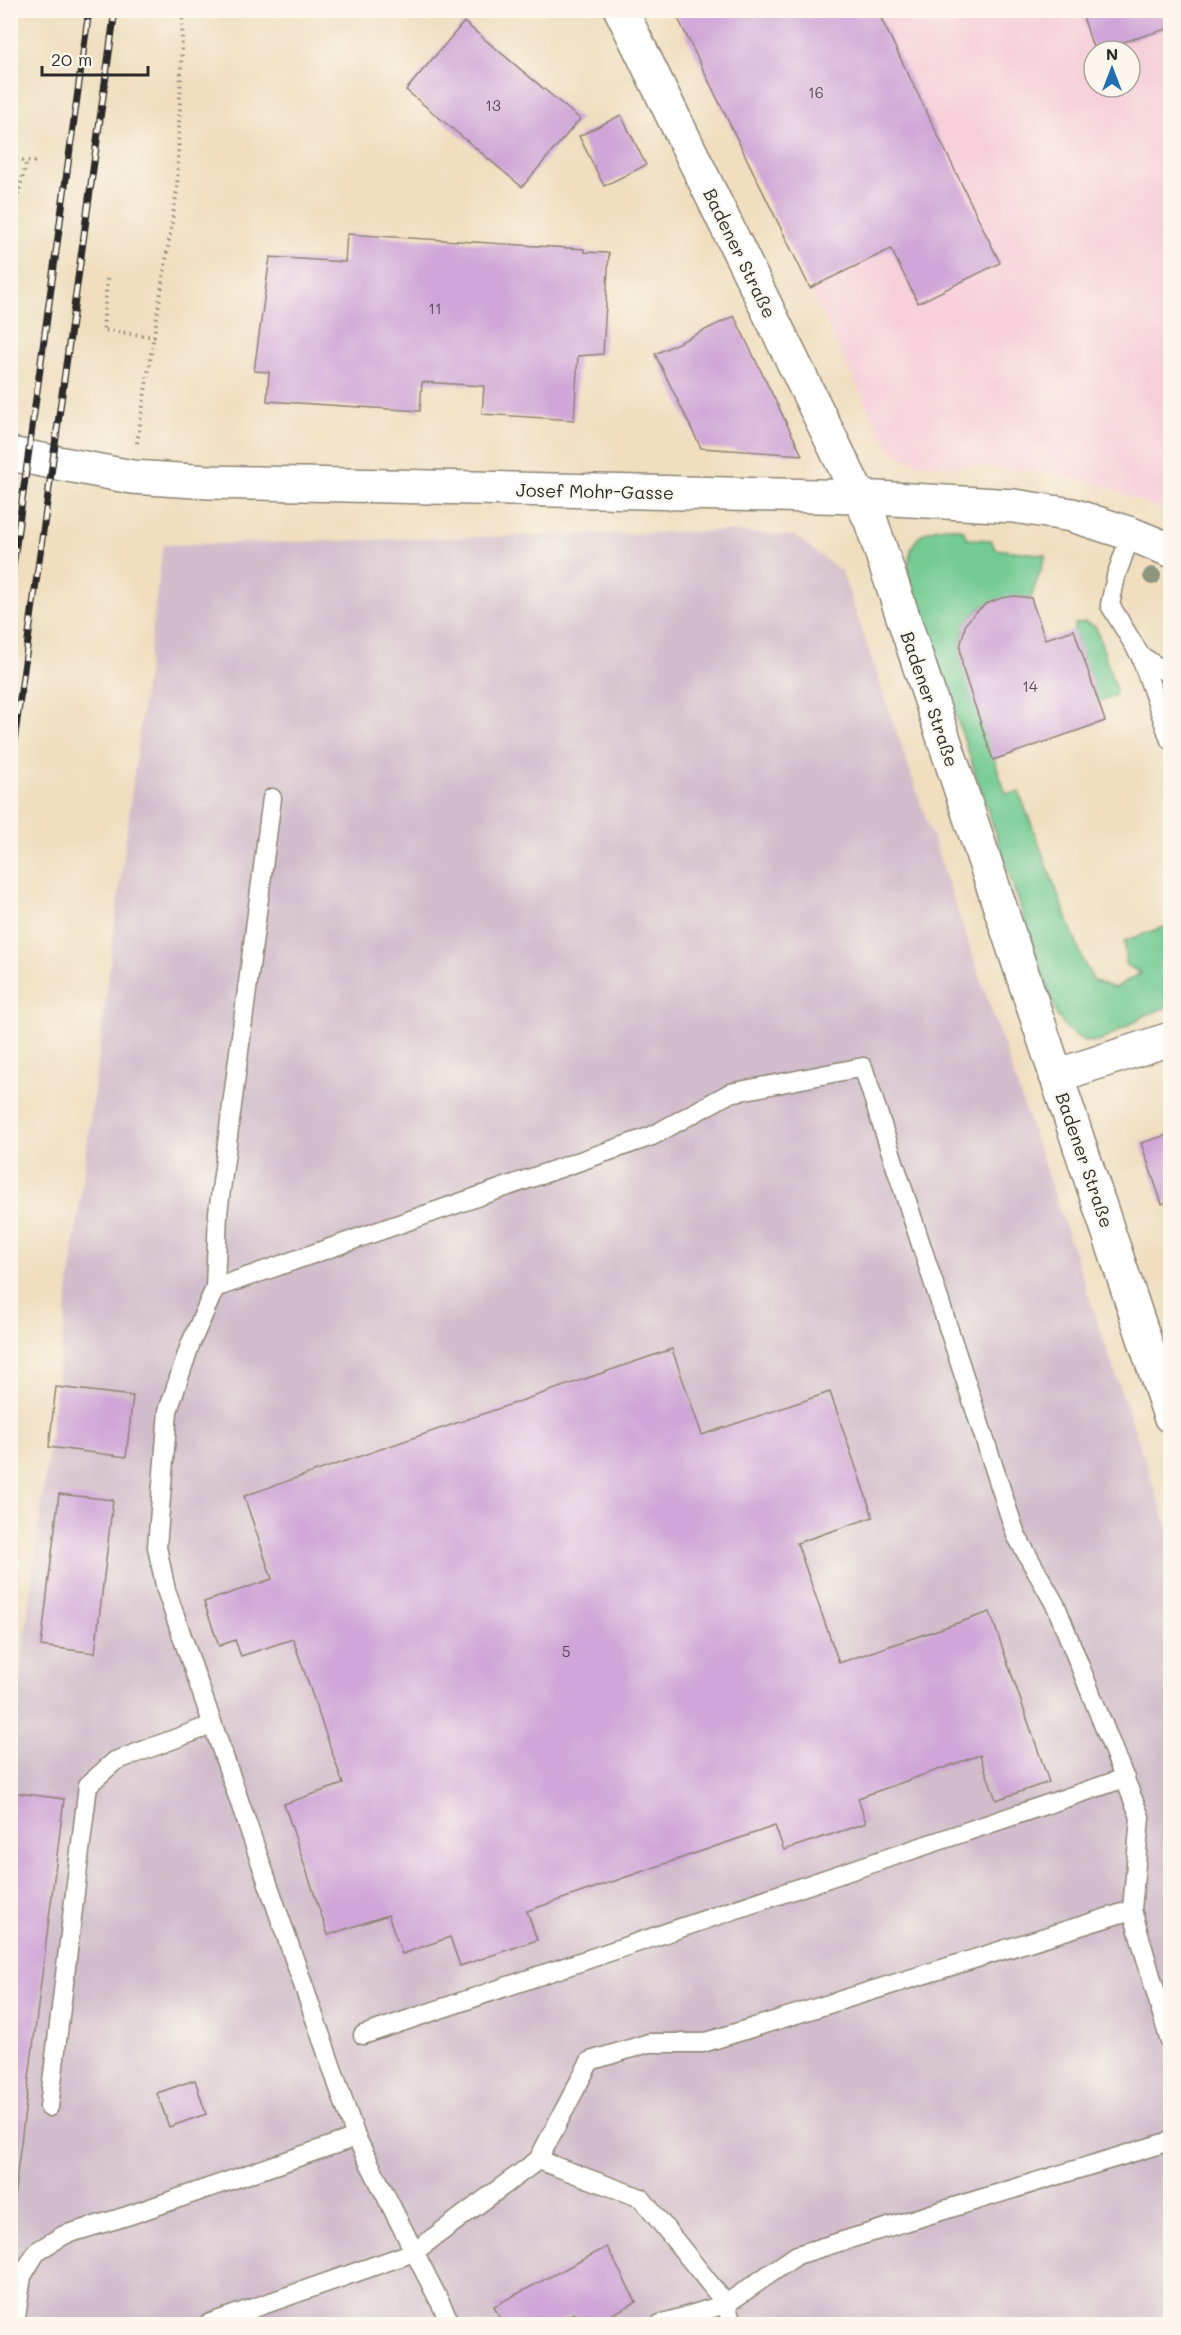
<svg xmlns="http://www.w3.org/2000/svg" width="1181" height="2335" font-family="Mali,sans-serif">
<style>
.built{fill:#f6cfd9;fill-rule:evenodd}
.industrial{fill:#d1bdcb}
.green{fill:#72cb92;stroke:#4e7b5e;stroke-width:1.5}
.building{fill:#cfa6d7}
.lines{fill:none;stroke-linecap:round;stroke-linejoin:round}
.service-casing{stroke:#8e8475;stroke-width:21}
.minor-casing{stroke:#8e8475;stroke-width:36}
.tertiary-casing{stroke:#8e8475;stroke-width:36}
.path{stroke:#8e8475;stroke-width:4;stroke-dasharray:1.5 4.5;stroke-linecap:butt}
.service{stroke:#fff;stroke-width:18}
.minor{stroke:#fff;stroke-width:33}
.tertiary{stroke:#fff;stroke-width:33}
.rail-casing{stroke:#2b2b2b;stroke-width:7}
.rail{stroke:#fbf7ec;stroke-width:4.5;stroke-dasharray:14;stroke-linecap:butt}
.tree{fill:#8f967f}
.labels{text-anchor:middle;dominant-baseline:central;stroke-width:4.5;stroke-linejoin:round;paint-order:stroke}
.number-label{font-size:15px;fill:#544a56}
.street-label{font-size:18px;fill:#2b2b2b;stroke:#fbf7ec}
</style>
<rect width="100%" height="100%" fill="#fbf7ec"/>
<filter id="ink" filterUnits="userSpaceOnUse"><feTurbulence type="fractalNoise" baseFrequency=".0167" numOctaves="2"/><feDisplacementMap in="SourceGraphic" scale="12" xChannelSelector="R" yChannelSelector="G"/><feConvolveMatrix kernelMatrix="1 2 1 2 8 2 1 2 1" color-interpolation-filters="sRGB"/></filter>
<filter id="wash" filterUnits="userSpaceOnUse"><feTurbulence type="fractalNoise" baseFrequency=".008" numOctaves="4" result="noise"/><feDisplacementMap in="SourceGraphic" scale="24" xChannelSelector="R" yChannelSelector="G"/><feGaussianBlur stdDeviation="1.35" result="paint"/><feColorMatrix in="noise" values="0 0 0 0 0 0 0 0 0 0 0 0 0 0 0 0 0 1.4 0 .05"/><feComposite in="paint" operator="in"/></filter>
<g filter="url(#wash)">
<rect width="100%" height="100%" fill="#f0debf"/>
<path class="built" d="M 674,11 L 1170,11 L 1170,513 L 1101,485 L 1060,475 L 1028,471 L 917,463 L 903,458 L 891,449 L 883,439 ZM 1094,51 L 1130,51 L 1130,87 L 1094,87 Z"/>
<path class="industrial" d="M 728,531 L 795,536 L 842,572 L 1170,1534 L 1170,2324 L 11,2324 L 11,1745 L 163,545 Z"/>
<path class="green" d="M 950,527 L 963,530 L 968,539 L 991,540 L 995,549 L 1046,555 L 1031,598 C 987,594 960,612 960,658 L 1006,794 L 1019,792 L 1084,963 L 1094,981 L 1115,988 L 1141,973 L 1126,965 L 1124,941 L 1170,925 L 1170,1006 L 1146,1015 L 1099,1042 L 1084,1041 L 1069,1031 L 1057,1016 L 908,573 C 908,543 918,528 950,527 Z
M 1085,622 L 1096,627 L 1116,690 L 1114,696 L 1098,702 L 1074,630 L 1075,624 Z"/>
<g id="blocks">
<path class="building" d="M 674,10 L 877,10 L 1000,263 L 918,303 L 891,249 L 810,288 Z
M 1081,10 L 1170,10 L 1170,28 L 1094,51 Z
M 464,22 L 580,119 L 522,187 L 406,90 Z
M 621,115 L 646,165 L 604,186 L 579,136 Z
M 347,234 L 584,249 L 584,252 L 609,253 L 603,354 L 578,356 L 574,420 L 482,414 L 484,386 L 422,382 L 420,411 L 267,401 L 269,372 L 254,371 L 270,257 L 345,262 Z
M 734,316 L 802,455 L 701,448 L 655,354 Z
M 1015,596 L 1031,598 L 1045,639 L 1074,630 L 1105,721 L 993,760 L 963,670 L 960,647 L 966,623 L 975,613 L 986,604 L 1001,598 Z
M 1170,1134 L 1170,1201 L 1162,1204 L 1141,1143 Z
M 672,1349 L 702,1435 L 830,1392 L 873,1517 L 797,1543 L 839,1663 L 990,1612 L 1049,1782 L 996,1800 L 980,1755 L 858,1798 L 866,1823 L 784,1850 L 775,1826 L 527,1911 L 537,1940 L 460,1966 L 450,1937 L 402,1954 L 388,1915 L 328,1935 L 284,1804 L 343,1784 L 293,1639 L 241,1656 L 235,1640 L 219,1646 L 204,1602 L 272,1579 L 244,1496 Z
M 56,1387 L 133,1396 L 126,1457 L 49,1447 Z
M 59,1494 L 113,1500 L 95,1653 L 41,1646 Z
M 10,1792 L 64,1799 L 12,2214 L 10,2214 Z
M 195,2080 L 206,2114 L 169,2127 L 157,2093 Z
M 607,2247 L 636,2302 L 594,2324 L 580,2324 L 574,2313 L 552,2324 L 503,2324 L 494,2306 Z"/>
</g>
</g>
<g filter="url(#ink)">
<use href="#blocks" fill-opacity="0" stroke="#8e8475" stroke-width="1.5"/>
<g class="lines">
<defs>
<path id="service" d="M 1131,534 L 1116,576 L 1110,605 L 1140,655 L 1170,740
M 1140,655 L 1170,675
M 215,1288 L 218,1213 L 272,798
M 363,2035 L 1125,1778
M 49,2107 L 88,1785 L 115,1761 L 212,1725
M 538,2160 L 641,2198 L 726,2304 L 732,2324
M 15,2324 L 22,2276 L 37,2251 L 64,2235 L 127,2216 L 356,2137
M 208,2324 L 414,2252 L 538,2160 L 590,2061 L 649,2043 L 703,2043 L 1132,1910
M 451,2324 L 356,2137 L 166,1590 L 157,1547 L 168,1411 L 190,1345 L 215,1288 L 652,1136 L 730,1093 L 863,1067 L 1016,1535 L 1056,1606 L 1140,1817 L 1132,1910 L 1170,2042
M 660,2324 L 726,2304 L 797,2255 L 1170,2141"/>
<path id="minor" d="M 621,10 L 871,521 L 1170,1416
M 1056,1076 L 1170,1039"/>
<path id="tertiary" d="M 10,454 L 132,477 L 210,482 L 859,497 L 1014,506 L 1072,515 L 1131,534 L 1170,550"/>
</defs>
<use href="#service" class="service-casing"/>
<use href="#minor" class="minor-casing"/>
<use href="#tertiary" class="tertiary-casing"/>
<path class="path" d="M 10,159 L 27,161
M 10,224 L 27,161 L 39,162
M 107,279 L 103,330 L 155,337
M 137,443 L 177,190 L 183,10"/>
<use href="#service" class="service"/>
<use href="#minor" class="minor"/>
<use href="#tertiary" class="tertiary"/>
<defs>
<path id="rail" d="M 10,589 L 89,10
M 10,771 L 115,10"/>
</defs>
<use href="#rail" class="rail-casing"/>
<use href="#rail" class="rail"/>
</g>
<circle class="tree" cx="1152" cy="576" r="9"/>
</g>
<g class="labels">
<g class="number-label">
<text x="816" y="92">16</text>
<text x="493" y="105">13</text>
<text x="435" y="308">11</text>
<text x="1030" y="686">14</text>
<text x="566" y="1651">5</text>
</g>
<g class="street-label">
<text transform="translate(740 253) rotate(64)">Badener Straße</text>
<text transform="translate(595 491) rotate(1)">Josef Mohr-Gasse</text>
<text transform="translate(930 699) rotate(71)">Badener Straße</text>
<text transform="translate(1085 1160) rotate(71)">Badener Straße</text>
</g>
</g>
<rect width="1181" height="2335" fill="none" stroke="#fbf7ec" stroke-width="36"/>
<g transform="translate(1112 69)"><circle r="28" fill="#fbf7ec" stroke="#a8a59f" stroke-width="1.5"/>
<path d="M0-4.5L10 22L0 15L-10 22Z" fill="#1f6fb2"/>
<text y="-9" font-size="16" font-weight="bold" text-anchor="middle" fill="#2b2b2b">N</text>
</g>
<path d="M42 66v9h106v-9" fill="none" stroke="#2b2b2b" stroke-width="3"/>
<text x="51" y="66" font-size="18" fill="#2b2b2b" stroke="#fbf7ec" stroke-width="4.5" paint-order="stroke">20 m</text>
</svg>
